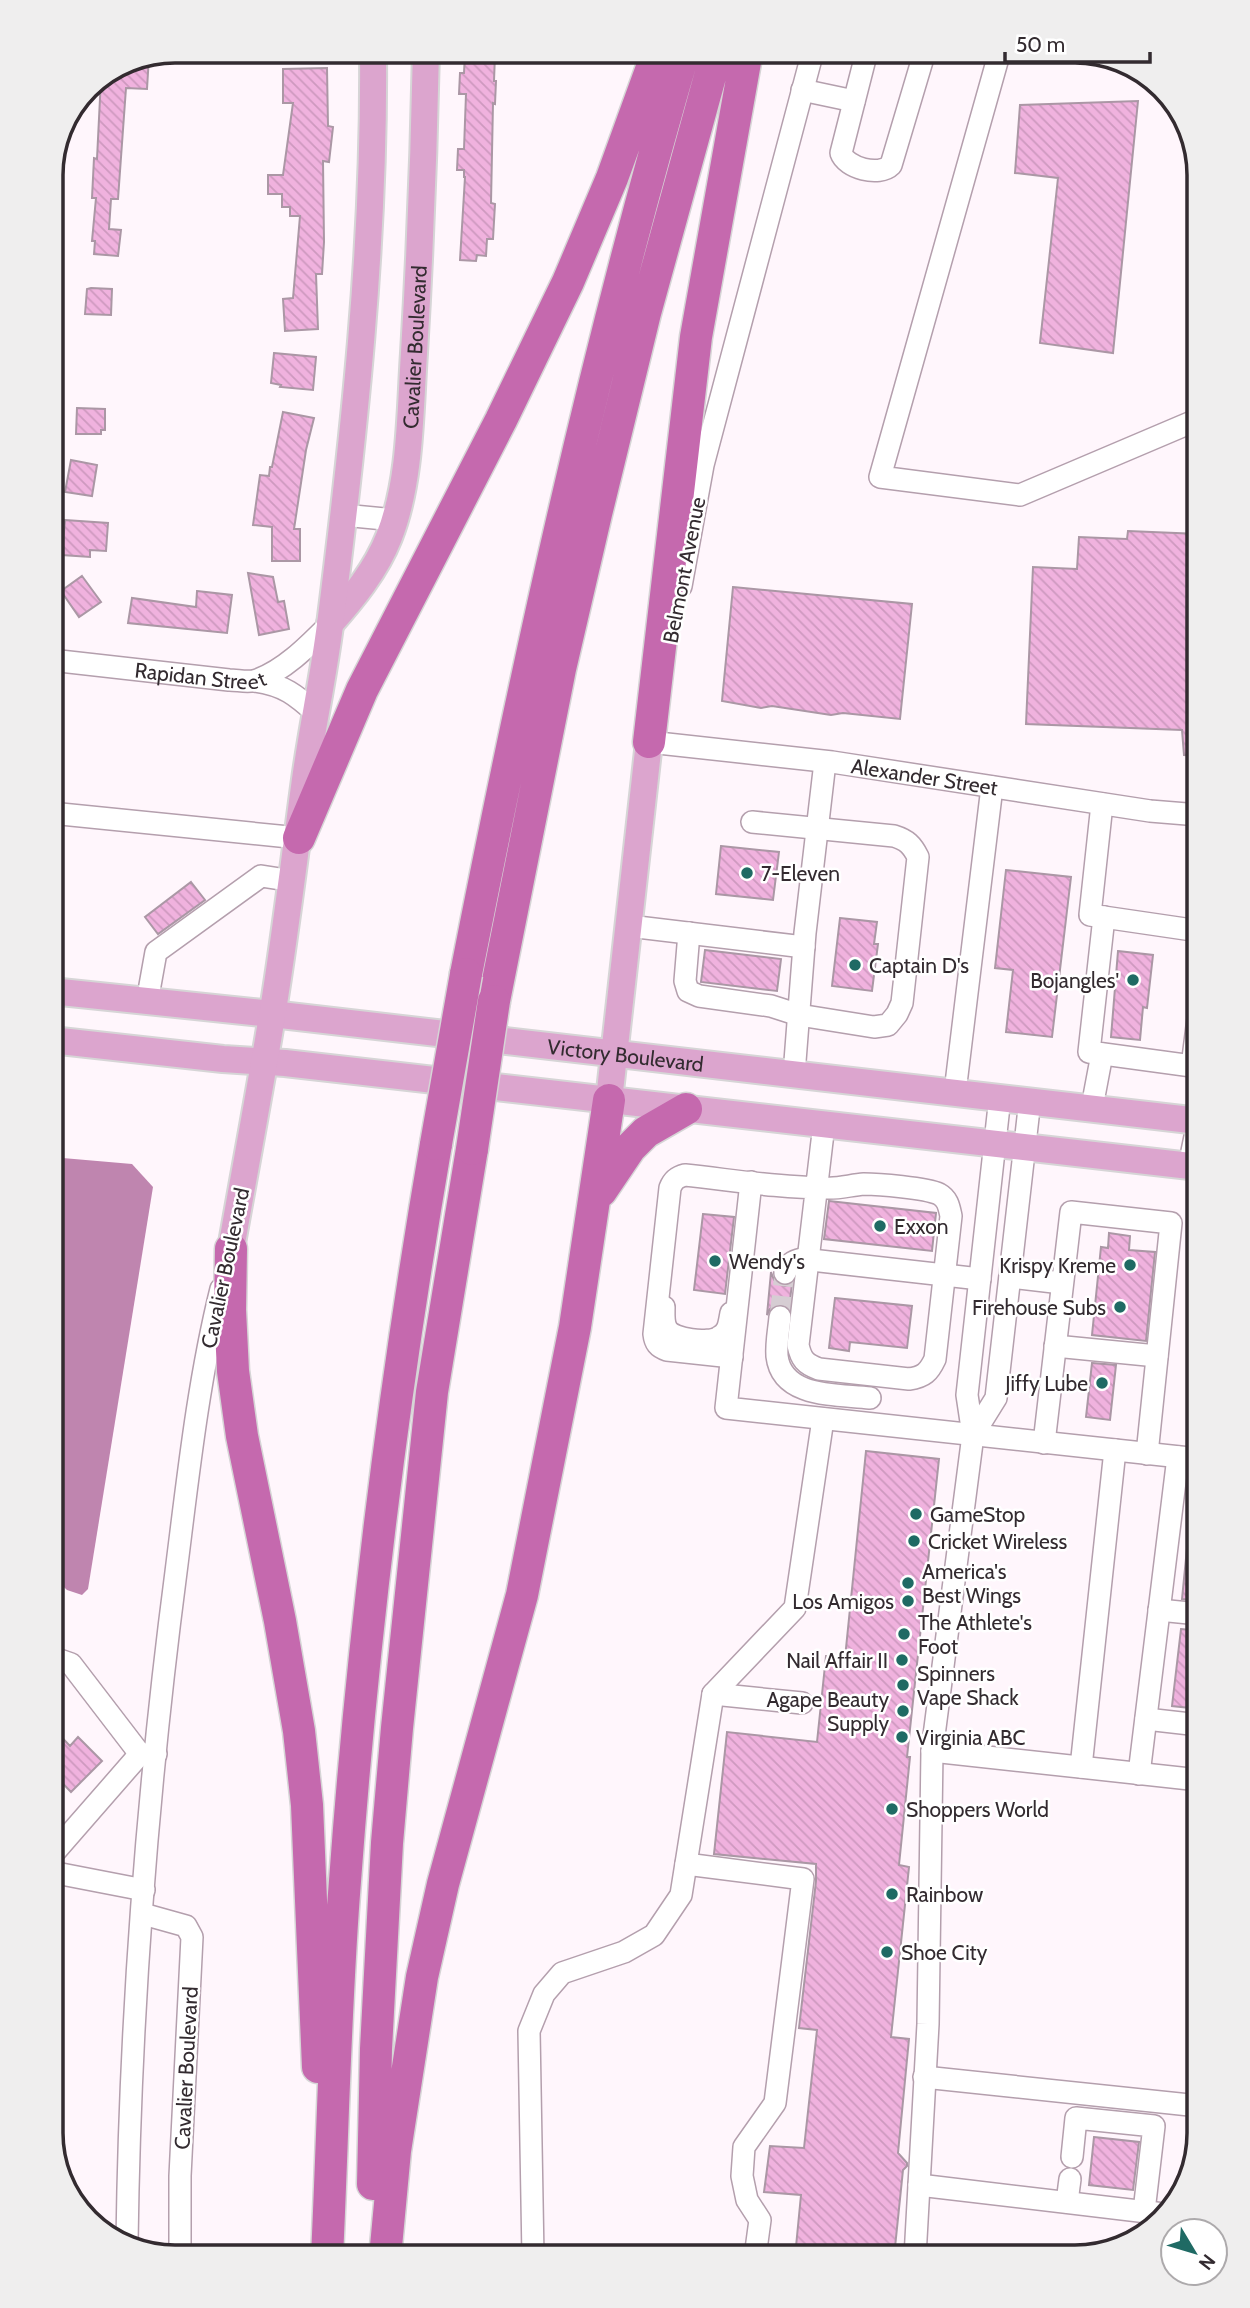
<svg xmlns="http://www.w3.org/2000/svg" width="1250" height="2308" font-family="Cabin,sans-serif">
<style>
.water{fill:#bf85af}
.building{fill:url(#building-back-hatch);stroke:#ab97a5;stroke-width:2}
.lines{fill:none;stroke-linecap:round;stroke-linejoin:round}
.minor-tunnel{stroke:#d6cdd3;stroke-width:21;stroke-dasharray:21 10;stroke-linecap:butt}
.minor-casing{stroke:#b49fad;stroke-width:24}
.major-casing{stroke:#d6d5d6;stroke-width:30}
.highway-casing{stroke:#d6d5d6;stroke-width:35}
.minor{stroke:#fff;stroke-width:21}
.major{stroke:#dca5ce;stroke-width:26}
.highway{stroke:#c569ae;stroke-width:32}
.highway-bridge-casing{stroke:#d6d5d6;stroke-width:35;stroke-linecap:butt}
.highway-bridge{stroke:#c569ae;stroke-width:32}
.poi-dot{fill:#1f6a64;stroke:#fff;stroke-width:2.5}
.labels{text-anchor:middle;dominant-baseline:central;stroke-width:5;stroke-linejoin:round;paint-order:stroke}
.street-label{font-size:21px;fill:#332b30;stroke:#fff}
.poi-label{font-size:21px;fill:#332b30;stroke:#fff;text-anchor:start}
.rim{fill:none;stroke:#332b30;stroke-width:3.5}
</style>
<defs>
<pattern id="building-back-hatch" width="6" height="6" patternUnits="userSpaceOnUse" patternTransform="scale(1.75)"><rect width="6" height="6" fill="#f0b2de"/><path d="M-1 5l2 2M0 0l6 6M5-1l2 2" fill="none" stroke="#ce99bf"/></pattern>
</defs>
<rect width="100%" height="100%" fill="#fff6fc"/>
<path class="water" d="M 51,1157 L 132,1164 L 153,1187 L 88,1589 L 82,1595 L 67,1590 L 51,1575 Z"/>
<path class="building" d="M 465,54 L 495,55 L 494,81 L 496,81 L 495,104 L 493,103 L 491,203 L 495,204 L 493,239 L 487,239 L 486,256 L 477,255 L 476,261 L 460,260 L 465,177 L 464,177 L 464,170 L 457,170 L 458,149 L 464,149 L 466,94 L 459,94 L 460,73 L 464,73 Z
M 149,56 L 147,89 L 126,88 L 118,199 L 111,199 L 109,229 L 121,230 L 118,256 L 94,254 L 95,241 L 92,241 L 96,198 L 92,198 L 94,158 L 97,159 L 101,78 L 128,60 Z
M 327,68 L 328,126 L 333,127 L 329,162 L 323,161 L 324,242 L 322,274 L 316,274 L 318,329 L 285,331 L 283,299 L 293,298 L 300,216 L 290,216 L 290,207 L 282,207 L 282,194 L 268,194 L 268,175 L 283,175 L 293,103 L 283,103 L 283,69 Z
M 1138,101 L 1113,353 L 1040,343 L 1058,178 L 1015,173 L 1020,105 Z
M 91,288 L 112,289 L 111,315 L 85,314 L 87,289 Z
M 274,353 L 316,357 L 313,390 L 280,387 L 281,385 L 271,383 Z
M 77,408 L 105,409 L 105,430 L 101,430 L 101,434 L 76,434 Z
M 283,412 L 314,418 L 306,450 L 294,529 L 300,529 L 300,561 L 272,561 L 272,527 L 253,525 L 260,475 L 269,476 L 270,467 L 272,467 Z
M 71,460 L 97,465 L 92,496 L 65,492 Z
M 65,520 L 108,523 L 106,551 L 90,550 L 90,557 L 62,555 Z
M 1128,531 L 1199,534 L 1199,756 L 1184,755 L 1182,730 L 1026,724 L 1033,567 L 1077,569 L 1079,537 L 1127,539 Z
M 248,573 L 273,577 L 278,602 L 284,601 L 289,629 L 259,635 Z
M 82,576 L 101,602 L 79,617 L 61,591 Z
M 733,587 L 912,604 L 900,719 L 843,713 L 831,715 L 772,706 L 761,708 L 722,701 Z
M 197,591 L 232,595 L 227,633 L 128,623 L 132,598 L 196,607 Z
M 721,846 L 779,852 L 773,900 L 716,894 Z
M 1006,870 L 1071,877 L 1052,1037 L 1006,1032 L 1013,970 L 995,968 Z
M 191,882 L 205,900 L 158,934 L 145,917 Z
M 840,918 L 877,922 L 874,944 L 878,944 L 872,991 L 832,986 Z
M 705,950 L 781,959 L 777,991 L 701,982 Z
M 1118,951 L 1153,955 L 1147,1008 L 1143,1007 L 1140,1040 L 1111,1037 Z
M 829,1201 L 936,1213 L 932,1251 L 824,1239 Z
M 703,1214 L 734,1217 L 725,1294 L 694,1290 Z
M 1109,1233 L 1130,1236 L 1129,1250 L 1155,1252 L 1146,1341 L 1092,1335 L 1101,1247 L 1108,1248 Z
M 771,1272 L 774,1280 L 779,1284 L 785,1286 L 792,1284 L 789,1308 L 782,1304 L 775,1305 L 770,1309 L 767,1315 Z
M 835,1298 L 912,1306 L 907,1348 L 850,1342 L 849,1351 L 829,1348 Z
M 1092,1363 L 1116,1365 L 1110,1420 L 1086,1417 Z
M 866,1451 L 939,1459 L 907,1757 L 910,1757 L 899,1865 L 909,1867 L 891,2037 L 909,2039 L 898,2153 L 907,2163 L 907,2166 L 903,2170 L 894,2257 L 795,2257 L 801,2195 L 764,2192 L 770,2146 L 804,2148 L 817,2030 L 799,2028 L 816,1881 L 816,1864 L 714,1854 L 727,1732 L 817,1742 L 826,1656 L 845,1658 Z
M 1188,1538 L 1199,1539 L 1199,1601 L 1182,1599 Z
M 1181,1629 L 1199,1631 L 1199,1709 L 1172,1706 Z
M 51,1726 L 70,1746 L 78,1737 L 102,1761 L 71,1792 L 51,1771 Z
M 1094,2137 L 1139,2142 L 1133,2190 L 1089,2185 Z"/>
<g class="lines">
<path class="minor-tunnel" d="M 780,1317 L 785,1273"/>
<defs>
<g id="minor">
<path d="M 867,51 L 841,153 C 846,168 879,177 891,165 L 925,51"/>
<path d="M 1000,51 L 880,477 L 1020,495 L 1199,419"/>
<path d="M 802,90 L 854,101"/>
<path d="M 343,515 L 395,520"/>
<path d="M 681,586 L 703,465 L 813,51"/>
<path id="s1" d="M 51,660 L 229,680 C 238,680 249,683 257,680 C 285,670 309,645 330,624"/>
<path d="M 255,681 C 284,685 296,695 317,714"/>
<path id="s2" d="M 652,730 L 649,742 L 832,762 L 1150,811 L 1199,815"/>
<path d="M 1102,804 L 1090,915 L 1199,931"/>
<path d="M 51,813 L 299,838"/>
<path d="M 1104,917 L 1089,1052 L 1192,1066"/>
<path d="M 629,926 L 804,947"/>
<path d="M 689,933 L 685,981 L 688,991 L 699,996 L 771,1006 L 799,1015 L 874,1027 L 888,1025 L 897,1014 L 902,1003 L 918,857 C 912,845 907,840 894,836 L 752,822"/>
<path d="M 147,1002 L 156,952 L 261,876 L 293,881"/>
<path d="M 1199,1067 L 1192,1066 L 1199,1011"/>
<path d="M 794,1074 L 805,933 L 825,762"/>
<path d="M 955,1092 L 992,787"/>
<path d="M 1092,1107 L 1102,1054"/>
<path d="M 1189,1166 L 1199,1117"/>
<path d="M 751,1182 L 726,1408 L 1199,1459"/>
<path d="M 785,1273 C 789,1264 792,1261 802,1259 L 980,1279"/>
<path d="M 1010,1277 L 1062,1283"/>
<path d="M 664,1307 C 664,1314 663,1323 667,1329 C 673,1340 709,1344 719,1337 C 729,1332 729,1323 731,1313"/>
<path d="M 780,1317 C 779,1329 776,1343 777,1356 C 782,1399 839,1394 870,1398"/>
<path d="M 1055,1346 L 1157,1356"/>
<path d="M 732,1357 L 667,1350 C 658,1347 655,1343 654,1334 L 670,1188 C 673,1180 677,1177 685,1175 C 732,1180 779,1188 826,1188 C 838,1189 851,1185 864,1184 C 878,1184 926,1188 939,1194 C 948,1199 949,1207 951,1216 L 935,1359 C 929,1372 924,1377 909,1379 L 819,1369 C 805,1364 801,1359 798,1345 C 807,1271 815,1198 824,1125"/>
<path d="M 973,1435 L 996,1398 L 1030,1100"/>
<path d="M 1044,1443 L 1071,1212 L 1171,1223 L 1147,1454"/>
<path d="M 1159,1610 L 1199,1614"/>
<path d="M 51,1657 L 71,1664 L 140,1754"/>
<path d="M 713,1694 L 802,1703"/>
<path d="M 1146,1719 L 1199,1725"/>
<path d="M 932,1751 L 1199,1780"/>
<path d="M 1081,1767 L 1115,1450"/>
<path d="M 1139,1774 L 1178,1457"/>
<path d="M 51,1856 L 140,1754 L 156,1754"/>
<path d="M 686,1864 L 803,1879 L 775,2103 L 744,2147 L 742,2176 L 747,2200 L 760,2220 L 755,2257"/>
<path d="M 51,1872 L 144,1890"/>
<path d="M 143,1914 L 186,1926 L 192,1937 L 180,2176 L 180,2257"/>
<path d="M 924,2077 L 1199,2106"/>
<path d="M 1072,2157 L 1076,2118 L 1154,2126 L 1144,2211"/>
<path d="M 919,2185 L 1164,2214"/>
<path d="M 1067,2202 L 1070,2179"/>
<path d="M 127,2243 C 130,2019 147,1794 176,1572 C 188,1477 198,1382 221,1289"/>
<path d="M 533,2257 L 529,2031 L 544,1994 L 562,1973 L 624,1952 L 654,1935 L 681,1895 L 713,1694 L 795,1608 L 823,1419"/>
<path d="M 915,2257 L 928,2024 L 932,1751 L 973,1435 L 967,1395 L 1000,1097"/>
</g>
<g id="major">
<path id="s3" d="M 330,624 C 353,598 376,570 389,537 C 411,481 410,412 414,353 C 420,252 424,152 426,51"/>
<path id="s4" d="M 51,991 L 272,1014 L 1199,1121"/>
<path d="M 51,1040 L 223,1059 L 285,1063 L 1199,1167"/>
<path d="M 609,1100 L 649,742"/>
<path d="M 231,1249 C 245,1169 260,1090 273,1010 C 285,936 294,861 304,787 C 311,733 323,680 330,625 C 354,435 375,243 373,51"/>
</g>
<path id="highway" d="M 649,742 L 696,337 L 747,51
M 299,838 L 362,690 L 501,420 L 568,282 L 612,178 L 658,51
M 466,974 C 527,664 595,355 684,51
M 494,1001 L 560,669 L 596,514 L 645,313 L 717,51
M 601,1191 L 630,1148 L 646,1132 L 686,1109
M 231,1249 L 230,1310 L 233,1371 L 242,1436 L 280,1621 L 299,1731 L 307,1805 L 318,2067
M 373,2184 L 376,2049 L 387,1843 L 397,1728 L 432,1392 L 472,1149
M 327,2257 C 333,2132 335,2006 345,1881 C 363,1634 394,1388 436,1144
M 385,2257 L 395,2151 L 422,1977 L 443,1884 L 522,1595 L 575,1327 L 609,1100"/>
</defs>
<use href="#minor" class="minor-casing"/>
<use href="#major" class="major-casing"/>
<use href="#highway" class="highway-casing"/>
<use href="#minor" class="minor"/>
<use href="#major" class="major"/>
<use href="#highway" class="highway"/>
<defs>
<path id="highway-bridge" d="M 436,1144 L 466,974
M 472,1149 L 494,1001"/>
</defs>
<use href="#highway-bridge" class="highway-bridge-casing"/>
<use href="#highway-bridge" class="highway-bridge"/>
</g>
<g class="poi-dot">
<circle cx="747" cy="873" r="7"/>
<circle cx="855" cy="965" r="7"/>
<circle cx="1133" cy="980" r="7"/>
<circle cx="880" cy="1226" r="7"/>
<circle cx="715" cy="1261" r="7"/>
<circle cx="1130" cy="1265" r="7"/>
<circle cx="1120" cy="1307" r="7"/>
<circle cx="1102" cy="1383" r="7"/>
<circle cx="916" cy="1514" r="7"/>
<circle cx="914" cy="1541" r="7"/>
<circle cx="908" cy="1583" r="7"/>
<circle cx="908" cy="1601" r="7"/>
<circle cx="904" cy="1634" r="7"/>
<circle cx="902" cy="1660" r="7"/>
<circle cx="903" cy="1685" r="7"/>
<circle cx="903" cy="1711" r="7"/>
<circle cx="902" cy="1737" r="7"/>
<circle cx="892" cy="1809" r="7"/>
<circle cx="892" cy="1894" r="7"/>
<circle cx="887" cy="1952" r="7"/>
</g>
<g class="labels">
<g class="street-label">
<text stroke="none"><textPath href="#s3" startOffset="298">Cavalier Boulevard</textPath></text>
<text transform="translate(684 570) rotate(-79)">Belmont Avenue</text>
<text stroke="none"><textPath href="#s1" startOffset="150">Rapidan Street</textPath></text>
<text stroke="none"><textPath href="#s2" startOffset="290">Alexander Street</textPath></text>
<text stroke="none"><textPath href="#s4" startOffset="578">Victory Boulevard</textPath></text>
<text transform="translate(225 1268) rotate(-78)">Cavalier Boulevard</text>
<text transform="translate(186 2068) rotate(-87)">Cavalier Boulevard</text>
</g>
<g class="poi-label">
<text x="761" y="873">7-Eleven</text>
<text x="869" y="965">Captain D's</text>
<text x="1119" y="980" text-anchor="end">Bojangles'</text>
<text x="894" y="1226">Exxon</text>
<text x="729" y="1261">Wendy's</text>
<text x="1116" y="1265" text-anchor="end">Krispy Kreme</text>
<text x="1106" y="1307" text-anchor="end">Firehouse Subs</text>
<text x="1088" y="1383" text-anchor="end">Jiffy Lube</text>
<text x="930" y="1514">GameStop</text>
<text x="928" y="1541">Cricket Wireless</text>
<text x="922" y="1571">America's<tspan x="922" dy="24">Best Wings</tspan></text>
<text x="894" y="1601" text-anchor="end">Los Amigos</text>
<text x="918" y="1622">The Athlete's<tspan x="918" dy="24">Foot</tspan></text>
<text x="888" y="1660" text-anchor="end">Nail Affair II</text>
<text x="917" y="1673">Spinners<tspan x="917" dy="24">Vape Shack</tspan></text>
<text x="889" y="1699" text-anchor="end">Agape Beauty<tspan x="889" dy="24">Supply</tspan></text>
<text x="916" y="1737">Virginia ABC</text>
<text x="906" y="1809">Shoppers World</text>
<text x="906" y="1894">Rainbow</text>
<text x="901" y="1952">Shoe City</text>
</g>
</g>
<path d="M0 0H1250V2308H0ZM175 63H1075A112 112 0 0 1 1187 175V2133A112 112 0 0 1 1075 2245H175A112 112 0 0 1 63 2133V175A112 112 0 0 1 175 63Z" fill="#efeeee" fill-rule="evenodd"/>
<path class="rim" d="M175 63H1075A112 112 0 0 1 1187 175V2133A112 112 0 0 1 1075 2245H175A112 112 0 0 1 63 2133V175A112 112 0 0 1 175 63Z"/>
<g transform="translate(1194 2252) rotate(128)"><circle r="33" fill="#ffffff" stroke="#adaaac" stroke-width="2"/>
<path d="M0-5L12 26L0 18L-12 26Z" fill="#1f6a64"/>
<text y="-10" font-size="19" font-weight="bold" text-anchor="middle" fill="#332b30">N</text>
</g>
<path d="M1005 52v10h145v-10" fill="none" stroke="#332b30" stroke-width="3.5"/>
<text x="1016" y="52" font-size="21" fill="#332b30" stroke="#ffffff" stroke-width="5" paint-order="stroke">50 m</text>
</svg>
